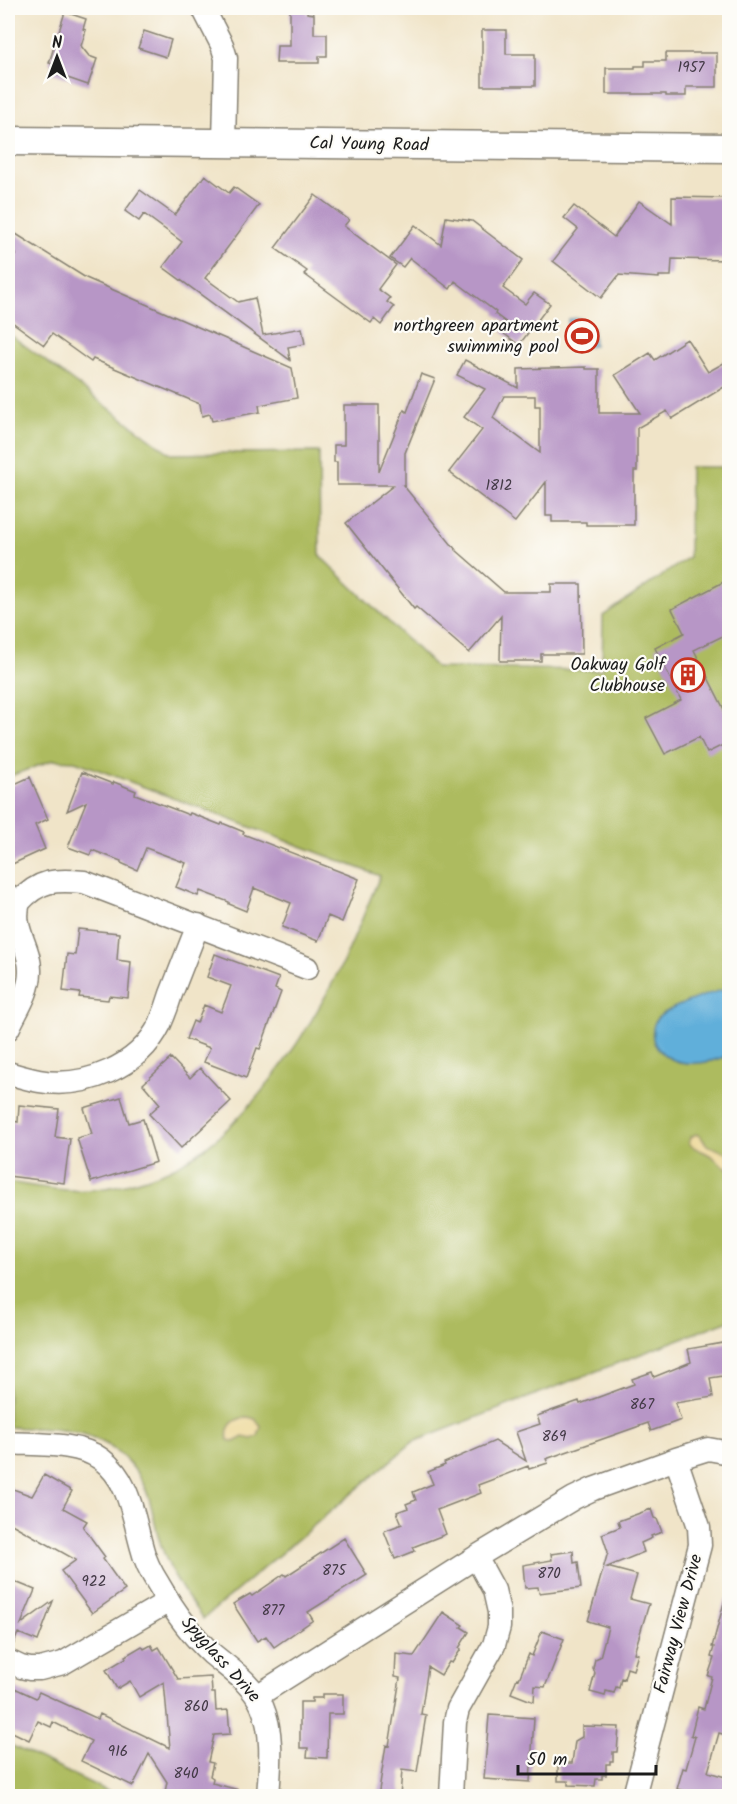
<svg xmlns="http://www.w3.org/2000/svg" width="737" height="1804" font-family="Kalam,sans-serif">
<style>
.green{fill:#adbb5e;stroke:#646c3d;stroke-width:1.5}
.sand{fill:#eeda9e;stroke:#857b5d;stroke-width:1.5}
.water{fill:#60afda;stroke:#3e667b;stroke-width:1.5}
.building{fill:#b796c6;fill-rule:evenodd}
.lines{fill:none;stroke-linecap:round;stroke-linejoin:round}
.minor-casing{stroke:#868072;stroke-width:25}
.major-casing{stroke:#868072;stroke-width:31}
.minor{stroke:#fff;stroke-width:22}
.major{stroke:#fff;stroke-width:28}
.labels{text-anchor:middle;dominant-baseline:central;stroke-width:4.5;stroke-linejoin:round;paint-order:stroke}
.number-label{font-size:15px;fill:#433a46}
.street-label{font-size:18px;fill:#1c1c1c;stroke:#fdfcf7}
.poi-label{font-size:18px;fill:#1c1c1c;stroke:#fdfcf7;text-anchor:end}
</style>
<rect width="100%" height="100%" fill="#fdfcf7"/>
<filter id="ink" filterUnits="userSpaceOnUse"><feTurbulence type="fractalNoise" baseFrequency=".0167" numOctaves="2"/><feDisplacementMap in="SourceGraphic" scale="12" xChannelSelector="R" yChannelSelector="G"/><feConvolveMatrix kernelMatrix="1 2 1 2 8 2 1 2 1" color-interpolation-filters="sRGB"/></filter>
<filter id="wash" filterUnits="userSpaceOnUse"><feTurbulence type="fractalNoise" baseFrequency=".008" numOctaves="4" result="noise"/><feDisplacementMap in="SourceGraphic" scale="24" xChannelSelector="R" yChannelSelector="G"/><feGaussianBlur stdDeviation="1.35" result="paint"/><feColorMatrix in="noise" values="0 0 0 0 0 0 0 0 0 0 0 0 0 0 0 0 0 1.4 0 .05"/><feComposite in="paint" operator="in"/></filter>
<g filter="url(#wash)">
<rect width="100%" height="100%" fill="#f0e4c8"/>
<path class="green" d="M 8,333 L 171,454 L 319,452 L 320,556 L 437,668 L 602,670 L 603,616 L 689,557 L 690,467 L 729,467 L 729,1320 L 413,1442 L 203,1619 C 187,1597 172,1576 163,1551 C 156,1534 154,1515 149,1498 C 139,1467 116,1445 86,1435 C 63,1427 31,1429 8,1427 L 8,1182 C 34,1186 62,1192 89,1190 C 115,1188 144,1180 168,1170 C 240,1138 304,1040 338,972 C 354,941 366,908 380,876 L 75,761 L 53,760 L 8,777 Z
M 8,1744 L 118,1796 L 8,1796 Z"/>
<path class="sand" d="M 696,1134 L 700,1136 L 707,1145 L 729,1154 L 729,1169 C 721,1165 716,1158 708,1154 C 701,1150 695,1149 689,1144 L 691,1137 Z
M 248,1417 L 255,1419 L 261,1427 L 258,1436 L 252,1439 L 243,1437 L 234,1442 L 228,1440 C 225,1425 235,1418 248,1417 Z"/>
<path class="water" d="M 579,318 L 593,328 L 594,346 L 577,347 L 577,340 L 567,332 L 568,319 Z
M 729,989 L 729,1055 C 706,1065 673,1070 656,1046 C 651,1039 652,1027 656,1020 C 663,1009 716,990 729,989 Z"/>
<g id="blocks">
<path class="building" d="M 290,10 L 307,10 L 307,13 L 314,14 L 314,34 L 327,34 L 327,56 L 319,56 L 319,63 L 276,63 L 277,46 L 290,46 Z
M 65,12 L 86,19 L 83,29 L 86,30 L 81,46 L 89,56 L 97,59 L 88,85 L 50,72 L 53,64 L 49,63 Z
M 482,30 L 506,30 L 506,54 L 535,54 L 535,86 L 482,86 Z
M 144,31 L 171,40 L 166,57 L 138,48 Z
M 666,53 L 717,53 L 717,87 L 686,87 L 686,96 L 666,96 L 666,94 L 606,94 L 606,68 L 635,68 L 635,66 L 645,66 L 645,61 L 666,61 Z
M 205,175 L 229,193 L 234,187 L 259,205 L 205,278 L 238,302 L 255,298 L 263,335 L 302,328 L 305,344 L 288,347 L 290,360 L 163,267 L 182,242 L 144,214 L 139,221 L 125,211 L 140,190 L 175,215 Z
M 315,195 L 349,220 L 344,226 L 396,265 L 378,289 L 390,298 L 387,302 L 394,307 L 381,325 L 374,319 L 371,323 L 304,274 L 307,271 L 275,248 Z
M 672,197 L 729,198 L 729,260 L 672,259 L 671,276 L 659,276 L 659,278 L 619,275 L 601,298 L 553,261 L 578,229 L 564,218 L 574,206 L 614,237 L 639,201 L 672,224 Z
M 446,217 L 472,221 L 523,260 L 503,288 L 525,304 L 534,293 L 550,304 L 519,345 L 502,332 L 508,324 L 495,314 L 496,312 L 455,281 L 450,289 L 410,258 L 403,267 L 390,258 L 415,225 L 441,245 Z
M 8,229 L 86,278 L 292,368 L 297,398 L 259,405 L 260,412 L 212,421 L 210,414 L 202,416 L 200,404 L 93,359 L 91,362 L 52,334 L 44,345 L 8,319 L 8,267 L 16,254 L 8,249 Z
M 687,339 L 708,372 L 729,360 L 729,384 L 672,419 L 667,411 L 637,428 L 637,471 L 634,471 L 634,525 L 586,525 L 586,522 L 552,522 L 552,516 L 546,516 L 546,482 L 515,522 L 449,472 L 482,430 L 464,417 L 485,389 L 457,375 L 465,360 L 518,388 L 518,369 L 586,367 L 586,369 L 599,369 L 599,413 L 640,413 L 615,375 L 650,353 L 655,360 ZM 504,396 L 535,396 L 535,406 L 540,406 L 540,453 L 493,418 Z
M 421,374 L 435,379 L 405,453 L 405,485 L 403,485 L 456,550 L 504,592 L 551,592 L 551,584 L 581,584 L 582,654 L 541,654 L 541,661 L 500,661 L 501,616 L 469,653 L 416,607 L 414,609 L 346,523 L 394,485 L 337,485 L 337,462 L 334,462 L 334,445 L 344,445 L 344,405 L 379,405 L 379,472 L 404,410 L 407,412 Z
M 729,579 L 729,633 L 694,650 L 729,719 L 729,742 L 707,753 L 699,737 L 665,754 L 646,718 L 681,700 L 655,648 L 684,633 L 672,609 Z
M 82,772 L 113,784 L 114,782 L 136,791 L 135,794 L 189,815 L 190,813 L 221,825 L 222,823 L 244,832 L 243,834 L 359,879 L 342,922 L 328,916 L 318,941 L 282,927 L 291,903 L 254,888 L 246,911 L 229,904 L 229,902 L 200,891 L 198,896 L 176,887 L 186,863 L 146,848 L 137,870 L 121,863 L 121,861 L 92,850 L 90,855 L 68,847 L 86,802 L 67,811 Z
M 30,777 L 48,819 L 35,825 L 45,849 L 8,866 L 8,787 Z
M 78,929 L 119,933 L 117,960 L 131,962 L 128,998 L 109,996 L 108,1000 L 79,997 L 80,993 L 63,991 L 67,954 L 75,955 Z
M 215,954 L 279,978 L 275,989 L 281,992 L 260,1049 L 257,1048 L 246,1078 L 204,1062 L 210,1048 L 186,1039 L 193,1021 L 197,1023 L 204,1005 L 221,1012 L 231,986 L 207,977 Z
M 171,1058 L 190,1078 L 200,1068 L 231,1101 L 181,1148 L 149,1114 L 160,1104 L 143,1084 Z
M 121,1097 L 129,1123 L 143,1119 L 156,1162 L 91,1182 L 77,1138 L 92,1134 L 84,1108 Z
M 19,1105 L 59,1109 L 55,1137 L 70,1139 L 64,1183 L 8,1176 L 8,1120 L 18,1122 Z
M 729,1342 L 729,1375 L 710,1378 L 713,1397 L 675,1403 L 681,1420 L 651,1431 L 648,1423 L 546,1459 L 548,1463 L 529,1469 L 528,1466 L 478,1485 L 481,1493 L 437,1510 L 446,1534 L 413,1547 L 415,1551 L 395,1559 L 384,1531 L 402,1524 L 397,1512 L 408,1508 L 406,1504 L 416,1500 L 413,1492 L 433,1484 L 428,1472 L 445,1465 L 444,1463 L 495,1441 L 526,1461 L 516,1432 L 540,1424 L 537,1416 L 579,1401 L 580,1404 L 634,1384 L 632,1379 L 652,1372 L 654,1377 L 691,1362 L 688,1349 Z
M 44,1475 L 72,1491 L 63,1508 L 87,1521 L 83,1527 L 105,1557 L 103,1559 L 125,1590 L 92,1613 L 61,1571 L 76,1560 L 8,1522 L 8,1487 L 32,1496 Z
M 651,1509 L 654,1518 L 657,1519 L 662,1532 L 651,1536 L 652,1538 L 641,1543 L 644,1552 L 607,1567 L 637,1575 L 630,1599 L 649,1604 L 634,1653 L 638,1654 L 633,1670 L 627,1668 L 624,1679 L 621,1678 L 619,1688 L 616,1687 L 614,1693 L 606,1691 L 605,1696 L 590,1692 L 595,1673 L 593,1668 L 595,1659 L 600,1657 L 608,1627 L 588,1621 L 608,1552 L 602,1534 L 620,1527 L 618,1521 Z
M 344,1538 L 367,1575 L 308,1612 L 313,1620 L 274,1647 L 266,1636 L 257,1641 L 233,1604 L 250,1594 L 252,1596 L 284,1574 L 286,1576 Z
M 573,1551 L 574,1563 L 578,1562 L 581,1588 L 539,1593 L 538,1587 L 525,1588 L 523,1565 L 552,1560 L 551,1554 Z
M 8,1579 L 35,1590 L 21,1624 L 53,1601 L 38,1641 L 18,1633 L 12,1648 L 8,1648 Z
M 725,1599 L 729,1599 L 729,1736 L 719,1733 L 708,1772 L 729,1778 L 729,1788 L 727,1797 L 692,1797 L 693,1793 L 677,1789 L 683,1768 L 686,1769 L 695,1737 L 691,1735 L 698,1707 L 704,1709 L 712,1677 L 708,1676 L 714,1658 L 711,1657 L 714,1647 L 712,1647 Z
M 443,1612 L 463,1625 L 461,1627 L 469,1632 L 459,1648 L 461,1649 L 452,1663 L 449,1662 L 441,1675 L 428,1667 L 421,1714 L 426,1715 L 417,1772 L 402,1770 L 400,1797 L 378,1797 L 386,1745 L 389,1746 L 400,1678 L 395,1677 L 396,1654 L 414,1656 Z
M 542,1631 L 564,1639 L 545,1687 L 535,1686 L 534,1702 L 511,1693 L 517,1678 L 519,1679 L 529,1654 L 532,1656 Z
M 151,1645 L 154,1650 L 159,1647 L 178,1679 L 211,1677 L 212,1693 L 215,1693 L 216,1711 L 228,1710 L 230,1734 L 214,1735 L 208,1762 L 213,1763 L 210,1776 L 213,1778 L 212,1783 L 243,1791 L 242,1797 L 164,1797 L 167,1782 L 149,1754 L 133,1786 L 81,1761 L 91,1741 L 53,1722 L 51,1727 L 38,1721 L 29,1740 L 8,1730 L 8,1685 L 36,1698 L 39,1692 L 98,1719 L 100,1714 L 170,1748 L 164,1682 L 139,1697 L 130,1681 L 117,1689 L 106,1670 L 126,1658 L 125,1656 L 142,1646 L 144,1649 Z
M 322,1694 L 343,1694 L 343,1714 L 328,1714 L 327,1758 L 307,1757 L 308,1748 L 300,1748 L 300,1702 L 312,1702 L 312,1698 L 322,1698 Z
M 489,1715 L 534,1718 L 530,1782 L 484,1779 Z
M 582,1726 L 619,1727 L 617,1752 L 613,1752 L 613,1761 L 610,1761 L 610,1764 L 606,1764 L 606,1775 L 602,1775 L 602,1779 L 596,1779 L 595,1786 L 568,1785 L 568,1781 L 558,1781 L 558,1763 L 572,1763 L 575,1741 L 582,1737 Z"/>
</g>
</g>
<g filter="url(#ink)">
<use href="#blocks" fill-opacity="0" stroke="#868072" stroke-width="1.5"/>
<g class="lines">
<defs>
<path id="minor" d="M 203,8 L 222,45 L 226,58 L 224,143
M 8,896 L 19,902 C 11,930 31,946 30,972 C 30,992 16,1011 8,1029
M 19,902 C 39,880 55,879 84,882 L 307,968
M 8,1073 C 18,1076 28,1079 39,1081 C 84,1089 139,1067 160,1024 C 164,1015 168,1004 171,994 C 180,971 189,948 198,925
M 8,1443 C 36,1445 78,1442 101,1459 C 130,1480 133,1517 142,1548 C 145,1561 152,1574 159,1585 C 173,1609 191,1635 212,1654 C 231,1670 252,1683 262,1706 C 274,1734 270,1767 268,1796
M 676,1459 L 708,1449 L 730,1453
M 8,1661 L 21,1667 L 30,1669 L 40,1669 L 63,1663 L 169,1601
M 257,1696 L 476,1557 L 574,1498 L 593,1489 L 676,1459 L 699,1527 L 700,1545 L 634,1796
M 451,1796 L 455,1722 L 458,1709 L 494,1645 L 499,1627 L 499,1612 L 494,1590 L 476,1557"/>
<path id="major" d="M 8,141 L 730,148"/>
</defs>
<use href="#minor" class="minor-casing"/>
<use href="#major" class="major-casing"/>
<use href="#minor" class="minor"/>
<use href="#major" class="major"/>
</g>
</g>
<defs>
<symbol id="stadium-ring" viewBox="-11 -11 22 22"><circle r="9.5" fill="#fdfcf7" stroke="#c8321e" stroke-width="1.5"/><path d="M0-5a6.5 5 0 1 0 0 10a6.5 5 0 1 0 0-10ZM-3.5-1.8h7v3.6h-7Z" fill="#c8321e"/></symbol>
<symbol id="building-ring" viewBox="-11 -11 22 22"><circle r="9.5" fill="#fdfcf7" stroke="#c8321e" stroke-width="1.5"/><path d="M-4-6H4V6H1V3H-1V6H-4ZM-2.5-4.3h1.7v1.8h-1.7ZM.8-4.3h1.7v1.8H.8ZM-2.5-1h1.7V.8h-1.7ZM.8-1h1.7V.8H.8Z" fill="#c8321e"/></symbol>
</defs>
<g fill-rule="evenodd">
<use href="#stadium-ring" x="563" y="317" width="38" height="38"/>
<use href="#building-ring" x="669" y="656" width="38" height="38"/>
</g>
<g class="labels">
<g class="number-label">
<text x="691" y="68">1957</text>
<text x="499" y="486">1812</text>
<text x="642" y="1405">867</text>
<text x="554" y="1437">869</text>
<text x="334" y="1571">875</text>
<text x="549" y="1574">870</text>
<text x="94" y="1582">922</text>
<text x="273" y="1611">877</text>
<text x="196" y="1707">860</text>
<text x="118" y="1752">916</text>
<text x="186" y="1774">840</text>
</g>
<g class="street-label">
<text transform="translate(369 145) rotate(1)">Cal Young Road</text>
<text transform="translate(679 1624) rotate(-75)">Fairway View Drive</text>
<text transform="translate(220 1660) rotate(48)">Spyglass Drive</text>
</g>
<g class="poi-label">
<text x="559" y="326">northgreen apartment<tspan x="559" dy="21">swimming pool</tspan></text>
<text x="665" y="665">Oakway Golf<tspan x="665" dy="21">Clubhouse</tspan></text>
</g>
</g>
<rect width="737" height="1804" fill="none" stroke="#fdfcf7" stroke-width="30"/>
<g transform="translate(57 57)" stroke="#fdfcf7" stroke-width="4.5" paint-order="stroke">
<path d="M0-4.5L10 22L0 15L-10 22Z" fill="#1c1c1c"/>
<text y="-9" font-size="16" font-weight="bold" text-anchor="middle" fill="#1c1c1c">N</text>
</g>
<path d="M518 1765v9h138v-9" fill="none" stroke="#1c1c1c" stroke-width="3"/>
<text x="527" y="1765" font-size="18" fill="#1c1c1c" stroke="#fdfcf7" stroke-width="4.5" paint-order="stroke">50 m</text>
</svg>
